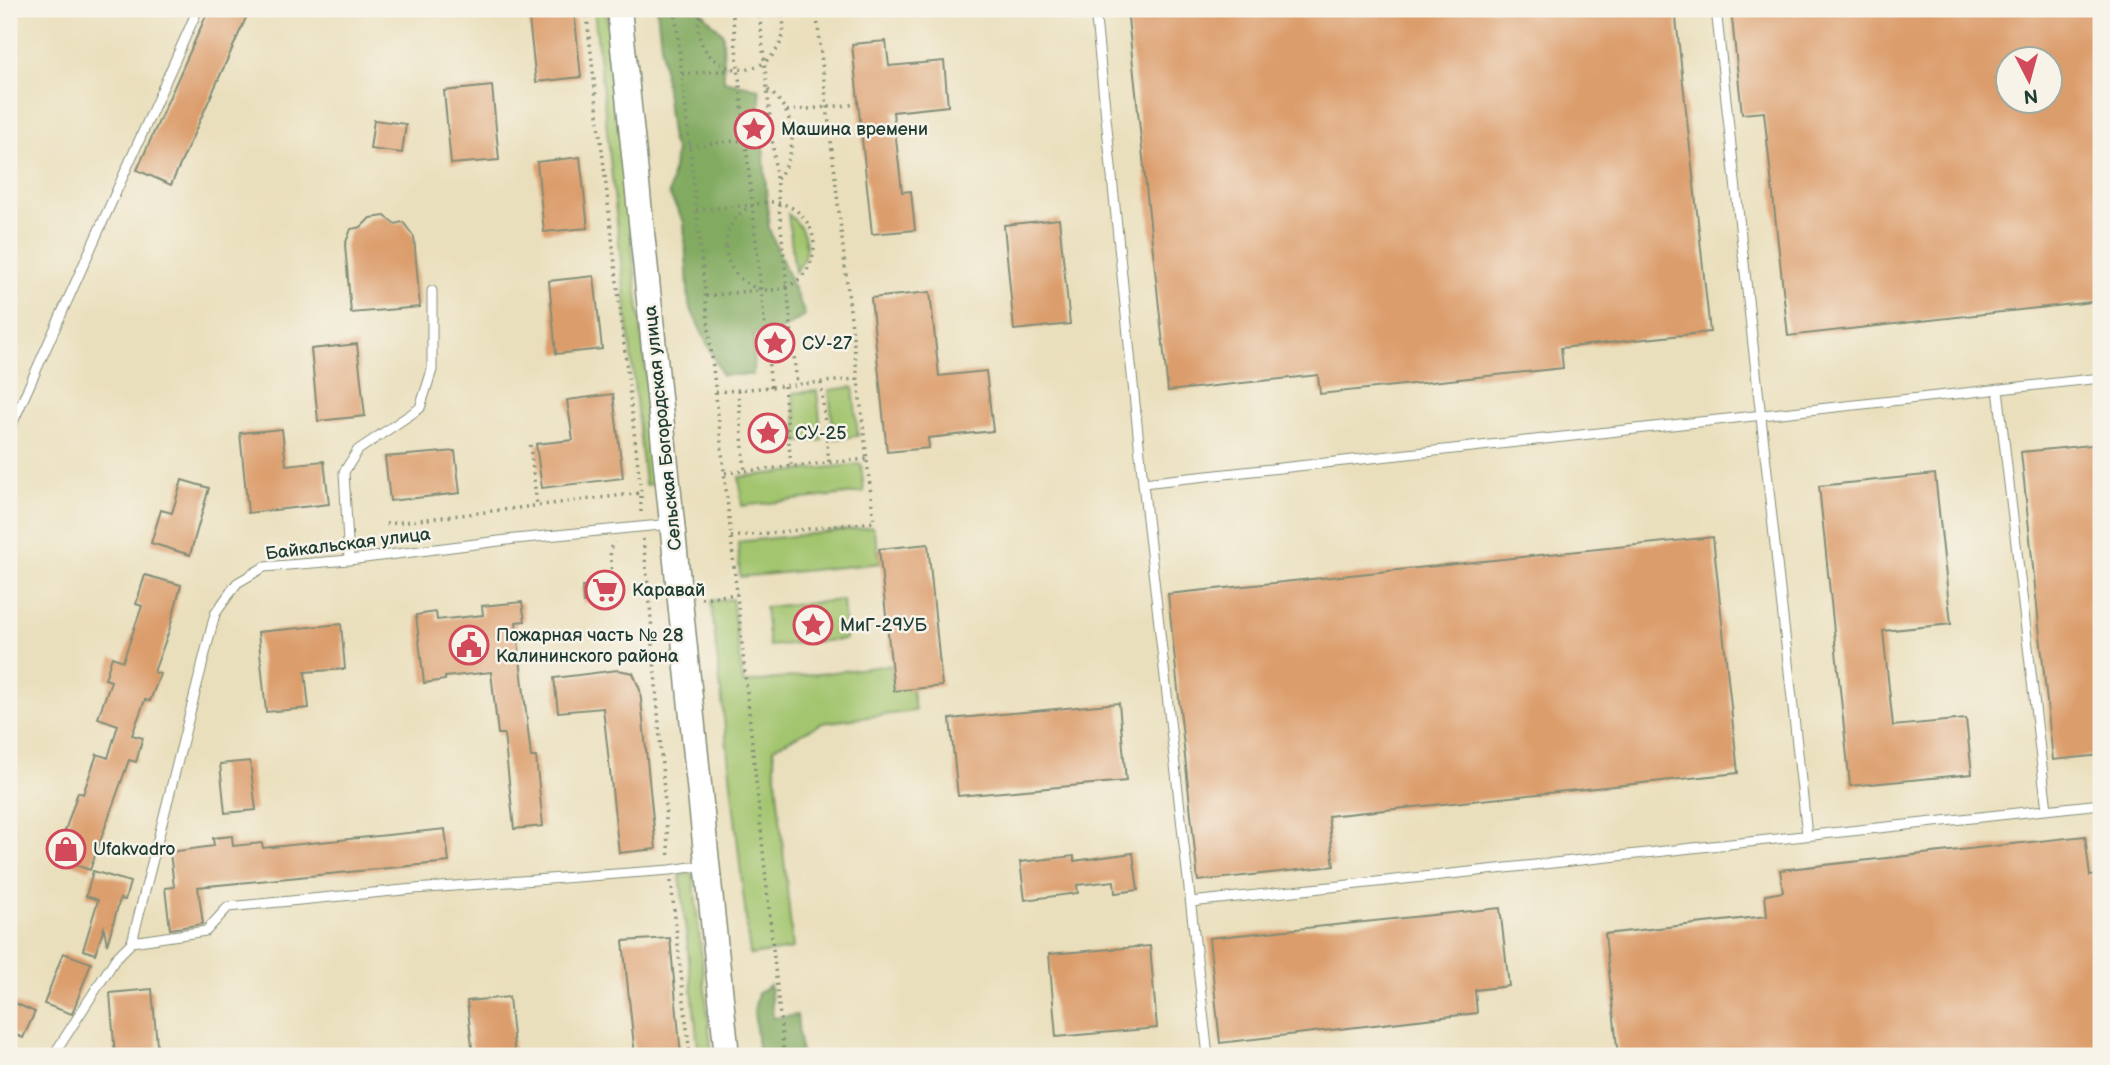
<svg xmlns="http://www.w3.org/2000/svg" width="2110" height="1065" font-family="'Balsamiq Sans',sans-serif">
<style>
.green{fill:#a3c56e;stroke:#618151;stroke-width:2}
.forest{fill:#82aa61;stroke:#50744a;stroke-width:2}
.building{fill:#dc9d6c;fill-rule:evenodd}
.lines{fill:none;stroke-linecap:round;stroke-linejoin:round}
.lane-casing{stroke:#848e78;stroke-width:11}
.secondary-casing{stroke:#848e78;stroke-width:27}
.path{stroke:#848e78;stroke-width:3.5;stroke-dasharray:2 5;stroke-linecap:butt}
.lane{stroke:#fff;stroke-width:9}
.secondary{stroke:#fff;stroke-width:24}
.labels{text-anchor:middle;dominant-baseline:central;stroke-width:5;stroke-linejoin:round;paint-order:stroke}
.poi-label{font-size:18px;fill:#1f3d34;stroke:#f7f3e8;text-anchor:start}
.street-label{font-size:18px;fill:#1f3d34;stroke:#f7f3e8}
</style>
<rect width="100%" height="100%" fill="#f7f3e8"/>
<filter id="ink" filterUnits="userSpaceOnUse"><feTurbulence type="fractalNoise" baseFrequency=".0143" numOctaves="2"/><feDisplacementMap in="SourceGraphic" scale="14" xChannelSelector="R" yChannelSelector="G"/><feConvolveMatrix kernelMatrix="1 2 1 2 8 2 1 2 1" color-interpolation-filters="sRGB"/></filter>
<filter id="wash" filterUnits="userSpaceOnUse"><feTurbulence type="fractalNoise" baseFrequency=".00686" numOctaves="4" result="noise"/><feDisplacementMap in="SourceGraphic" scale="28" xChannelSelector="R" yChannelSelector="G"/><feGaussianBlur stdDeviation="1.57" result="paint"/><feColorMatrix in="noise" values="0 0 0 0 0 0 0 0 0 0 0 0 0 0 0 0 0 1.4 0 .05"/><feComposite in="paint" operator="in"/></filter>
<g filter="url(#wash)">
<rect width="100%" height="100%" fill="#eadfbc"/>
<path class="green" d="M 594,9 L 606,9 L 658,483 L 645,485 Z
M 788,214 C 808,230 812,253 795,272 Z
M 853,387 L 858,436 L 834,439 L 829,390 Z
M 817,391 L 822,440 L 798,442 L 793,393 Z
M 861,464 L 864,492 L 742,506 L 739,477 Z
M 873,527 L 881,563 L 740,577 L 738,542 Z
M 732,599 L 743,683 L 891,665 L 894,690 L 912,689 L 915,711 L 822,723 L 773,748 L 793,949 L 750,955 L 711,601 Z
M 843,600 L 846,639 L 769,646 L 765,607 Z
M 693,874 L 712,1056 L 699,1056 L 680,875 Z"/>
<path class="forest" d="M 657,9 L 699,9 L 723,34 L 724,81 L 759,89 L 769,229 L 805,315 L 782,330 L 754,334 L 753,375 L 722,375 L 689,305 L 684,222 L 669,194 L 676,150 L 672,143 Z
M 770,985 L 773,1018 L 797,1015 L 801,1056 L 759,1056 L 754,1011 L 758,993 Z"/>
<g id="blocks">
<path class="building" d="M 209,9 L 250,9 L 171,185 L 137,170 Z
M 574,9 L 581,77 L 536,82 L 528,10 Z
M 1127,9 L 1675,9 L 1710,332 L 1561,348 L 1563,368 L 1320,394 L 1318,375 L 1168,391 Z
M 1731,9 L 2101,9 L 2101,301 L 1788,336 L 1764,112 L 1742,114 ZM 2008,60 L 2050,60 L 2050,102 L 2008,102 Z
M 886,41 L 889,66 L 944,61 L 948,106 L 893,112 L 902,192 L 911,191 L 915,230 L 872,234 L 852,44 Z
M 492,86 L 499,160 L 451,164 L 444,91 Z
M 374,120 L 406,124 L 402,153 L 370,149 Z
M 580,157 L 588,228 L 544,232 L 537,162 Z
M 385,216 L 395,224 L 403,222 L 414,237 L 420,307 L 351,313 L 345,245 L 351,229 L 361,227 L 370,218 Z
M 1059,219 L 1070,324 L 1014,330 L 1004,225 Z
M 594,276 L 602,349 L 556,354 L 549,281 Z
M 930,292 L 939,376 L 986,371 L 993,431 L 928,438 L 929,448 L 887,452 L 871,298 Z
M 357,344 L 365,416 L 318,421 L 311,349 Z
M 613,394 L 623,478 L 542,488 L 536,444 L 573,440 L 567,400 Z
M 282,429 L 286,465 L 324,461 L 329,504 L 248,513 L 240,433 Z
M 2101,444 L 2101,755 L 2053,760 L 2021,452 Z
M 455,451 L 460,493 L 390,501 L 385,457 Z
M 1935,474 L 1951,624 L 1883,631 L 1893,726 L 1966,719 L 1972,774 L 1850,786 L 1819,486 Z
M 182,480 L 209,488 L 190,555 L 151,543 L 161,510 L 172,513 Z
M 1713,537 L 1738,773 L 1328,816 L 1334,866 L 1198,881 L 1168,594 Z
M 928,544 L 942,686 L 894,691 L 879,549 Z
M 145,575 L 181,585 L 169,631 L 154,672 L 160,674 L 150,701 L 145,700 L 132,735 L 143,738 L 136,762 L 129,760 L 90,870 L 56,858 L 78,792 L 83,794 L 97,754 L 108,758 L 118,725 L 98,718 L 111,681 L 105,679 L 112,657 L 123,661 L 142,606 L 136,604 Z
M 609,585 L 611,601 L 583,603 L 582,587 Z
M 522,602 L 525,621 L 516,622 L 531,757 L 536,757 L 543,826 L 514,829 L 504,734 L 498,734 L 491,672 L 445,677 L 445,680 L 424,683 L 416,615 L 436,612 L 437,620 L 483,615 L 482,606 Z
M 341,624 L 345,669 L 305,672 L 309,708 L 266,712 L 258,632 Z
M 618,670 L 633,673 L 640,690 L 656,849 L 619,853 L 603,708 L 558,712 L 554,678 Z
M 1119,703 L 1126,781 L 958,796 L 950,719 Z
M 250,761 L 256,810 L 225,813 L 220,764 Z
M 445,829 L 449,862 L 198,887 L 203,924 L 170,929 L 165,888 L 174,887 L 170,852 L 214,846 L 213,838 L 232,836 L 233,846 L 262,843 L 263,848 Z
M 2085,836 L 2090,876 L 2098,875 L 2101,907 L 2101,1049 L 2035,1056 L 1900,1056 L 1900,1053 L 1868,1056 L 1784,1056 L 1783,1054 L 1618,1056 L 1605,934 L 1767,916 L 1765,895 L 1783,892 L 1780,870 Z
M 1133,853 L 1138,890 L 1115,893 L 1114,881 L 1077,885 L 1078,893 L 1025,900 L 1020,862 L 1074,856 L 1074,861 Z
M 93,871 L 130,882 L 125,900 L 120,899 L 107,945 L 104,928 L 95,954 L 83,950 L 98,900 L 86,896 Z
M 1500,908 L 1509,986 L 1475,990 L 1477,1013 L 1220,1043 L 1209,938 Z
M 670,938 L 681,1056 L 635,1056 L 623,941 Z
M 1150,946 L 1157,1028 L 1056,1037 L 1049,954 Z
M 63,953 L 91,963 L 72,1014 L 44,1004 Z
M 152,989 L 158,1056 L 115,1056 L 110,993 Z
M 509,997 L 515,1056 L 473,1056 L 467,1001 Z
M 15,1003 L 35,1012 L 23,1038 L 9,1032 L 9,1017 Z"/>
</g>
</g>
<g filter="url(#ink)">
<use href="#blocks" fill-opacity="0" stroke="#848e78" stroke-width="2"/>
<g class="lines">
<defs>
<path id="lane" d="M 1095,9 L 1143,483 L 1208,1056
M 1716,9 L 1807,835
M 1998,389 L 2047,810
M 9,431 L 198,9
M 1143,483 L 2101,378
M 349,560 L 344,472 L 358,450 L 420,408 L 432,370 L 432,291
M 1191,902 L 2101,804
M 132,942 L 215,614 L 237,583 L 264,567 L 349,560 L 515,539 L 671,524
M 53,1056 L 116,958 L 132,942 L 206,931 L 228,907 L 414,889 L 670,870 L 705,865"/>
<path id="secondary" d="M 619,9 L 727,1056"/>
</defs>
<use href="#lane" class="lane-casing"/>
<use href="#secondary" class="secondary-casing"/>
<path class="path" d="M 586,9 L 641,493 L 641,514
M 675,9 L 731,537 L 784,1056
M 702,9 C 682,61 752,94 779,46 C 785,34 785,21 780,9
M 732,9 L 771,387
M 759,9 L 797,385
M 682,74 L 732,70
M 768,90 C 797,112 800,153 776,180
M 787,111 L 859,104
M 689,146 L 746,140
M726 246a44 44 0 1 1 88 0a44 44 0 1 1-88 0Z
M 696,210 L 750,205
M 706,296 L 759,290
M 821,383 L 829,463
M 784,386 L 791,466
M 738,390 L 745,471
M 716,392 L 857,379
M 530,445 L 537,505
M 725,473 L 867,459
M 386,524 L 641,493
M 731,537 L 874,522 L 816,9
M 643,539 L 650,605 L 669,859
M 613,590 L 610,549 L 614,542
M 701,598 L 737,594
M 671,881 L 690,1056"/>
<use href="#lane" class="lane"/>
<use href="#secondary" class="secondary"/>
</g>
</g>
<defs>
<symbol id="sight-ring" viewBox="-11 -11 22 22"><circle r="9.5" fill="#f7f3e8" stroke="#d1495b" stroke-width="1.5"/><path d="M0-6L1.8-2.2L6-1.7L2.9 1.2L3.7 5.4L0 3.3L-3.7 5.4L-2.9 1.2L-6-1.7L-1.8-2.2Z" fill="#d1495b"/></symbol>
<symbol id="supermarket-ring" viewBox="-11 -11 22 22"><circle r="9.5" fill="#f7f3e8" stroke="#d1495b" stroke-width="1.5"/><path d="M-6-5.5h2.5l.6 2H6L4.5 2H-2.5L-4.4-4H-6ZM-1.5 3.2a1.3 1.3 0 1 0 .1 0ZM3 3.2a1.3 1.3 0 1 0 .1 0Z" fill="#d1495b"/></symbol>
<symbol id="civic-ring" viewBox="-11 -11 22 22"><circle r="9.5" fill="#f7f3e8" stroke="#d1495b" stroke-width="1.5"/><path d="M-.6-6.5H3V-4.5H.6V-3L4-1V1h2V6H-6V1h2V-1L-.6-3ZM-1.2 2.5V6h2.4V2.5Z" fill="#d1495b"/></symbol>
<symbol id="shop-ring" viewBox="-11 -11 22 22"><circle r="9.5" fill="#f7f3e8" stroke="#d1495b" stroke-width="1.5"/><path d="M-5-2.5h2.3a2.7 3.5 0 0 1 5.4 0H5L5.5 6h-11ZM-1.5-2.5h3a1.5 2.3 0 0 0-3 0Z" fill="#d1495b"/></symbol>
</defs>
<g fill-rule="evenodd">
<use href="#sight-ring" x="732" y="107" width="44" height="44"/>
<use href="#sight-ring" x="753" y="321" width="44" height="44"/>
<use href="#sight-ring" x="746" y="411" width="44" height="44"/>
<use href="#supermarket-ring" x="583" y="568" width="44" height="44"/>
<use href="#sight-ring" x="791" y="603" width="44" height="44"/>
<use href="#civic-ring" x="447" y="623" width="44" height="44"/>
<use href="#shop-ring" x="44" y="827" width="44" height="44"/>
</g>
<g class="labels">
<g class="poi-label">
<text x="781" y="129">Машина времени</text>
<text x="802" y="343">СУ-27</text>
<text x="795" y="433">СУ-25</text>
<text x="632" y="590">Каравай</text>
<text x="840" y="625">МиГ-29УБ</text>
<text x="496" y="635">Пожарная часть № 28<tspan x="496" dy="21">Калининского района</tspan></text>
<text x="93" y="849">Ufakvadro</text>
</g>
<g class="street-label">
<text transform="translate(663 428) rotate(-96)">Сельская Богородская улица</text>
<text transform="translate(348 544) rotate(-7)">Байкальская улица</text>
</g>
</g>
<rect width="2110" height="1065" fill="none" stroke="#f7f3e8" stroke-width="35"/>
<g transform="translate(2029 80) rotate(174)"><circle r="33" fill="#f7f3e8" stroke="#a1aaa0" stroke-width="2"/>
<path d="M0-5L12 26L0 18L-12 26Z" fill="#d1495b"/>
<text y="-10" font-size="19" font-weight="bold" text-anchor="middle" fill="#1f3d34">N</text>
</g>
</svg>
